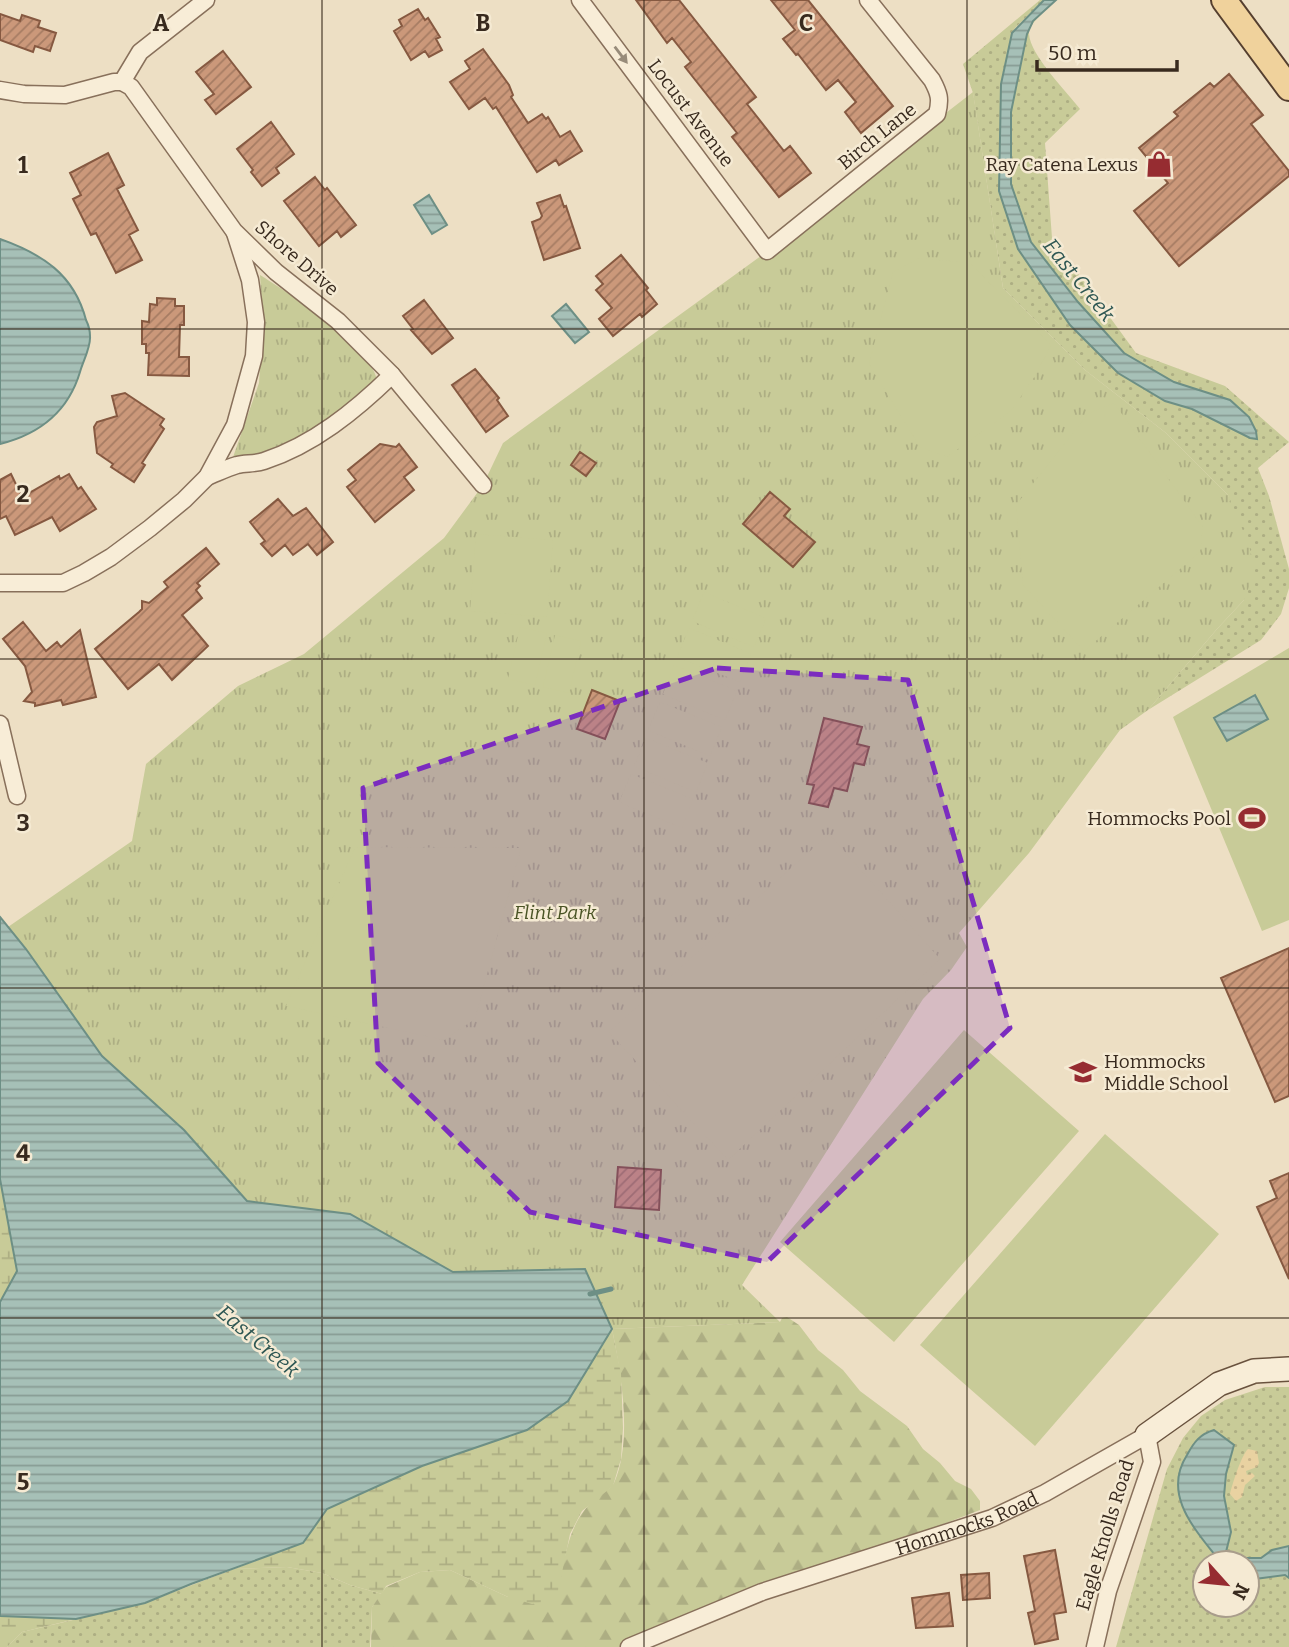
<svg xmlns="http://www.w3.org/2000/svg" width="1289" height="1647" font-family="Bitter,serif">
<style>
.grass{fill:url(#grass-dots);fill-rule:evenodd}
.forest{fill:url(#forest-firs)}
.wetland{fill:url(#wetland-marsh)}
.sand{fill:url(#sand-dots)}
.park{fill:url(#park-tufts)}
.pitch{fill:#c8cb98}
.water{fill:url(#water-rules);stroke:#6d8f85;stroke-width:2}
.lines{fill:none;stroke-linecap:round;stroke-linejoin:round}
.stream{stroke:#6d8f85;stroke-width:5}
.building{fill:url(#building-hatch);stroke:#865941;stroke-width:2}
.street-casing{stroke:#88705b;stroke-width:19}
.secondary-casing{stroke:#69523e;stroke-width:26}
.primary-casing{stroke:#553f2f;stroke-width:28}
.street{stroke:#f8edd7;stroke-width:16}
.secondary{stroke:#f8edd7;stroke-width:23}
.primary{stroke:#f0d29c;stroke-width:24}
.oneway{fill:#988c7a}
.marked{fill:#7b2cbf;fill-opacity:0.2;stroke:#7b2cbf;stroke-width:5;stroke-dasharray:14 9;stroke-linejoin:round}
.grid{fill:none;stroke:#382a1e;stroke-width:2;stroke-opacity:0.55}
.labels{text-anchor:middle;dominant-baseline:central;stroke-width:5;stroke-linejoin:round;paint-order:stroke}
.street-label{font-size:19px;fill:#382a1e;stroke:#f5ead3}
.poi-label{font-size:19px;fill:#382a1e;stroke:#f5ead3;text-anchor:end}
.park-label{font-size:19px;font-style:italic;fill:#4a5425;stroke:#f5ead3}
.water-label{font-size:21px;font-style:italic;fill:#2e5753;stroke:#f5ead3}
.grid-label{font-size:23px;text-anchor:middle;font-weight:bold;fill:#382a1e;stroke:#f5ead3;stroke-width:5;stroke-linejoin:round;paint-order:stroke}
</style>
<defs>
<pattern id="grass-dots" width="8" height="8" patternUnits="userSpaceOnUse" patternTransform="scale(1.75)"><rect width="8" height="8" fill="#c8cb98"/><path d="M2 2h.1M6 6h.1" fill="none" stroke="#adae83" stroke-width="1.8" stroke-linecap="round"/></pattern>
<pattern id="forest-firs" width="22" height="20" patternUnits="userSpaceOnUse" patternTransform="scale(1.75)"><rect width="22" height="20" fill="#c8cb98"/><path d="M5 1l3.5 6h-7zM16 11l3.5 6h-7z" fill="#adae83"/></pattern>
<pattern id="wetland-marsh" width="20" height="14" patternUnits="userSpaceOnUse" patternTransform="scale(1.75)"><rect width="20" height="14" fill="#c8cb98"/><path d="M1 5h8M5 5V1M11 12h8M15 12V8" fill="none" stroke="#adae83"/></pattern>
<pattern id="sand-dots" width="8" height="8" patternUnits="userSpaceOnUse" patternTransform="scale(1.75)"><rect width="8" height="8" fill="#e9d2a1"/><path d="M2 2h.1M6 6h.1" fill="none" stroke="#c9b48a" stroke-width="1.8" stroke-linecap="round"/></pattern>
<pattern id="park-tufts" width="24" height="20" patternUnits="userSpaceOnUse" patternTransform="scale(1.75)"><rect width="24" height="20" fill="#c8cb98"/><path d="M3 7l-1-3M5 7V3M7 7l1-3M15 17l-1-3M17 17v-4M19 17l1-3" fill="none" stroke="#adae83"/></pattern>
<pattern id="water-rules" width="6" height="5" patternUnits="userSpaceOnUse" patternTransform="scale(1.75)"><rect width="6" height="5" fill="#a6c0b7"/><path d="M0 2.5h6" fill="none" stroke="#889c94"/></pattern>
<pattern id="building-hatch" width="6" height="6" patternUnits="userSpaceOnUse" patternTransform="scale(1.75)"><rect width="6" height="6" fill="#cb987a"/><path d="M-1 1l2-2M0 6l6-6M5 7l2-2" fill="none" stroke="#a67c63"/></pattern>
</defs>
<rect width="100%" height="100%" fill="#eddfc4"/>
<path class="grass" d="M 1040,0 L 1044,0 L 1015,28 L 1012,33 L 1009,52 L 999,191 L 1018,249 L 1164,401 L 1192,409 L 1250,438 L 1257,439 L 1230,400 L 1174,382 L 1124,353 L 1078,302 L 1031,242 L 1011,184 L 1011,112 L 1027,34 L 1033,21 L 1048,7 C 1042,14 1029,24 1029,34 C 1030,55 1067,92 1080,109 L 1045,143 L 1052,238 L 1136,353 L 1225,386 L 1289,442 L 1258,468 L 1269,496 L 1289,569 L 1289,588 L 1281,614 L 1261,640 L 1148,710 L 1217,629 L 1244,600 L 1228,495 L 1166,433 L 1085,370 L 1003,288 L 973,93 L 963,64 Z
M 1265,1387 L 1289,1387 L 1289,1647 L 1116,1647 L 1167,1469 L 1183,1438 L 1201,1416 L 1225,1400 ZM 1205,1563 L 1247,1563 L 1247,1605 L 1205,1605 Z
M 287,1567 L 322,1573 L 350,1585 L 382,1594 L 372,1607 L 370,1647 L 7,1647 L 22,1632 L 145,1603 L 234,1569 Z"/>
<path class="forest" d="M 787,1317 L 799,1325 L 818,1350 L 843,1370 L 860,1391 L 907,1426 L 923,1449 L 940,1463 L 955,1481 L 971,1489 L 980,1501 L 980,1510 L 622,1647 L 371,1647 L 372,1607 L 386,1587 L 420,1572 L 450,1570 L 508,1597 L 565,1556 C 571,1531 578,1513 598,1496 C 603,1492 611,1489 614,1483 C 633,1441 621,1373 612,1329 L 780,1322 L 782,1318 Z"/>
<path class="wetland" d="M 0,1177 L 17,1272 L 0,1302 Z
M 612,1329 L 621,1374 L 623,1428 L 621,1459 L 613,1486 L 582,1511 L 570,1534 L 558,1592 L 549,1601 L 532,1604 L 508,1597 L 450,1570 L 420,1572 L 386,1586 L 382,1594 L 350,1585 L 322,1573 L 287,1567 L 234,1569 L 303,1543 L 327,1509 L 568,1401 Z
M 0,1616 L 76,1619 L 22,1632 L 7,1647 L 0,1647 Z"/>
<path class="sand" d="M 1248,1449 L 1257,1451 L 1259,1463 L 1257,1467 L 1246,1471 L 1247,1475 L 1252,1473 L 1255,1476 L 1245,1485 L 1242,1497 L 1236,1501 L 1230,1494 C 1232,1485 1241,1456 1248,1449 Z"/>
<path class="park" d="M 973,92 L 1003,288 L 1085,370 L 1166,433 L 1228,495 L 1249,545 L 1255,571 L 1244,600 L 1217,629 L 1148,710 L 1120,730 L 1029,853 L 959,933 L 967,947 L 951,970 L 923,999 L 742,1285 L 780,1322 L 612,1329 L 585,1269 L 453,1272 L 350,1214 L 247,1201 L 184,1130 L 102,1056 L 8,927 L 132,841 L 146,764 L 238,686 L 304,654 L 444,538 L 483,485 L 503,443 L 765,253 Z
M 260,275 C 285,290 378,353 377,382 L 344,412 L 261,459 L 232,460 L 259,383 L 263,324 Z"/>
<path class="pitch" d="M 919,258 L 970,263 L 1051,345 L 1035,376 L 1011,411 L 947,457 L 920,447 L 869,364 L 893,272 Z
M 1114,403 L 1203,527 L 1200,552 L 1084,651 L 1023,585 L 1016,505 L 1089,413 Z
M 476,534 L 553,540 L 547,617 L 470,611 Z
M 704,592 L 766,618 L 754,647 L 692,621 Z
M 520,627 L 547,633 L 535,685 L 508,679 Z
M 689,628 L 751,654 L 740,682 L 677,657 Z
M 555,635 L 581,641 L 569,693 L 543,687 Z
M 1289,648 L 1289,920 L 1262,931 L 1173,717 Z
M 674,665 L 737,691 L 725,720 L 663,694 Z
M 660,702 L 722,727 L 710,756 L 648,730 Z
M 646,738 L 708,763 L 696,792 L 634,766 Z
M 631,774 L 693,799 L 682,828 L 619,802 Z
M 829,834 L 940,959 L 728,1160 L 609,1032 Z
M 355,847 L 521,848 L 475,1019 L 444,1040 L 286,1006 Z
M 964,1030 L 1079,1131 L 894,1342 L 780,1242 Z
M 1105,1134 L 1219,1234 L 1035,1446 L 920,1345 Z"/>
<path class="water" d="M 1044,0 L 1056,0 L 1033,21 L 1027,34 L 1011,112 L 1011,184 L 1031,242 L 1078,302 L 1124,353 L 1174,382 L 1230,400 L 1249,417 L 1256,431 L 1257,439 L 1250,438 L 1192,409 L 1165,401 L 1118,373 L 1070,325 L 1018,249 L 999,191 L 1001,84 L 1012,33 Z
M 429,195 L 447,225 L 432,234 L 414,205 Z
M 0,239 C 42,254 74,274 86,320 C 88,324 90,331 90,336 C 91,347 83,361 80,372 C 68,412 40,434 0,444 Z
M 566,304 L 589,332 L 575,343 L 552,316 Z
M 1255,695 L 1268,719 L 1227,741 L 1214,718 Z
M 0,917 L 26,949 L 102,1056 L 184,1130 L 247,1201 L 350,1214 L 453,1272 L 585,1269 L 612,1329 L 568,1401 L 527,1430 L 422,1466 L 327,1509 L 303,1543 L 191,1584 L 145,1603 L 76,1619 L 0,1616 L 0,1302 L 17,1271 L 0,1179 Z
M 1214,1430 L 1234,1445 L 1226,1474 L 1224,1496 L 1231,1532 L 1226,1552 L 1229,1558 L 1261,1558 L 1272,1550 L 1289,1546 L 1289,1578 L 1285,1575 L 1247,1580 L 1247,1563 L 1221,1563 C 1197,1531 1161,1496 1187,1455 C 1194,1442 1200,1434 1214,1430 Z"/>
<g class="lines">
<path class="stream" d="M 590,1294 L 611,1289"/>
</g>
<path class="building" d="M 636,0 L 679,0 L 756,97 L 747,104 L 784,151 L 790,146 L 811,173 L 779,197 L 732,137 L 737,133 L 685,67 L 691,62 L 672,38 L 667,43 Z
M 771,0 L 808,0 L 893,106 L 861,133 L 845,112 L 856,102 L 838,80 L 826,90 L 798,54 L 796,55 L 783,39 L 795,30 Z
M 418,9 L 425,20 L 428,18 L 440,37 L 436,39 L 442,50 L 429,57 L 425,51 L 411,60 L 394,31 L 402,26 L 399,20 Z
M 0,14 L 20,21 L 22,15 L 40,21 L 38,27 L 56,33 L 50,51 L 35,46 L 33,52 L 0,40 Z
M 483,49 L 509,85 L 513,95 L 511,97 L 528,123 L 542,114 L 546,119 L 548,117 L 560,137 L 570,131 L 582,151 L 559,165 L 556,160 L 537,172 L 496,107 L 493,109 L 485,98 L 469,109 L 450,82 L 470,69 L 465,61 Z
M 223,51 L 251,87 L 216,114 L 205,100 L 214,94 L 196,72 Z
M 1229,74 L 1263,115 L 1251,124 L 1289,171 L 1289,176 L 1179,266 L 1134,211 L 1168,183 L 1139,148 L 1178,116 L 1174,112 L 1210,83 L 1214,87 Z
M 271,122 L 294,154 L 276,168 L 279,173 L 262,186 L 251,172 L 253,170 L 237,149 Z
M 108,153 L 124,185 L 117,189 L 138,230 L 129,235 L 142,260 L 116,273 L 96,233 L 91,235 L 73,199 L 81,195 L 70,173 Z
M 315,177 L 325,190 L 327,188 L 356,225 L 341,237 L 337,231 L 319,246 L 284,201 Z
M 560,195 L 564,207 L 566,206 L 580,248 L 544,260 L 532,222 L 540,219 L 542,216 L 537,203 Z
M 621,255 L 648,288 L 646,290 L 657,304 L 642,317 L 640,314 L 613,336 L 599,319 L 612,308 L 596,290 L 603,284 L 596,276 Z
M 157,298 L 175,299 L 175,306 L 184,306 L 184,325 L 180,325 L 179,357 L 189,357 L 189,376 L 148,375 L 149,353 L 146,353 L 146,344 L 142,344 L 142,321 L 149,322 L 150,304 L 157,305 Z
M 424,300 L 453,338 L 432,354 L 411,330 L 413,329 L 403,316 Z
M 475,369 L 499,398 L 497,400 L 508,416 L 486,432 L 452,385 Z
M 125,393 L 164,419 L 160,425 L 164,429 L 142,463 L 145,465 L 134,482 L 111,467 L 113,464 L 97,453 L 95,436 L 94,427 L 97,422 L 117,416 L 112,396 Z
M 380,444 L 396,447 L 399,444 L 417,467 L 404,477 L 414,490 L 375,522 L 347,487 L 356,480 L 348,470 Z
M 580,452 L 596,463 L 586,476 L 571,465 Z
M 11,474 L 22,497 L 59,476 L 60,479 L 69,474 L 78,489 L 81,487 L 96,509 L 60,531 L 52,517 L 15,535 L 6,516 L 0,519 L 0,480 Z
M 770,492 L 790,509 L 784,516 L 815,542 L 793,567 L 743,524 Z
M 278,499 L 293,516 L 306,508 L 333,542 L 317,555 L 308,544 L 293,555 L 285,545 L 272,556 L 261,544 L 265,541 L 250,522 Z
M 206,548 L 219,564 L 197,583 L 200,586 L 196,590 L 202,598 L 182,615 L 208,646 L 172,680 L 159,664 L 128,689 L 95,649 L 139,612 L 142,609 L 142,601 L 149,603 L 168,587 L 164,582 Z
M 23,622 L 46,651 L 57,642 L 61,647 L 80,630 L 96,697 L 63,705 L 61,700 L 35,706 L 35,703 L 24,701 L 32,692 L 25,666 L 3,639 Z
M 592,690 L 620,701 L 605,739 L 577,729 Z
M 824,718 L 862,727 L 857,744 L 869,747 L 864,765 L 854,763 L 847,791 L 834,788 L 828,807 L 809,803 L 814,785 L 807,784 Z
M 1289,948 L 1289,1096 L 1275,1102 L 1221,978 Z
M 618,1167 L 661,1170 L 659,1210 L 615,1207 Z
M 1289,1173 L 1289,1279 L 1257,1207 L 1277,1198 L 1270,1181 Z
M 1055,1550 L 1066,1612 L 1054,1614 L 1058,1639 L 1035,1644 L 1028,1613 L 1035,1611 L 1024,1556 Z
M 989,1573 L 990,1598 L 963,1600 L 961,1575 Z
M 949,1593 L 953,1626 L 916,1628 L 912,1598 Z"/>
<g class="lines">
<defs>
<g id="street">
<path d="M 580,0 L 767,251 L 937,114 C 941,99 939,93 932,80 L 868,0"/>
<path d="M 122,82 L 140,52 L 206,0"/>
<path d="M 0,90 L 24,94 L 65,95 L 114,82 L 122,82 L 131,87 L 234,231 L 276,272 L 338,321 L 392,375 L 483,485"/>
<path d="M 207,477 C 217,473 227,468 237,465 C 246,463 255,464 264,461 C 313,445 355,411 392,375"/>
<path d="M 0,583 L 63,583 L 84,573 L 111,557 L 150,528 L 184,500 L 207,477 L 235,425 L 254,356 L 256,322 L 250,280 L 235,233"/>
<path d="M 0,724 L 17,796"/>
<path id="s1" d="M 629,1647 L 762,1592 L 992,1518 L 1045,1493 L 1147,1435 L 1152,1462 L 1108,1591 L 1095,1647"/>
</g>
<path id="secondary" d="M 1147,1435 L 1219,1384 L 1254,1371 L 1289,1369"/>
<path id="primary" d="M 1224,0 L 1289,88"/>
</defs>
<use href="#street" class="street-casing"/>
<use href="#secondary" class="secondary-casing"/>
<use href="#primary" class="primary-casing"/>
<use href="#street" class="street"/>
<use href="#secondary" class="secondary"/>
<use href="#primary" class="primary"/>
</g>
<defs><path id="oneway-solid" d="M-6-.8H1V-3.2L6.5 0L1 3.2V.8H-6Z" transform="scale(1.75)"/></defs>
<use class="oneway" href="#oneway-solid" transform="translate(621 55) rotate(53)"/>
<path class="marked" d="M 717,668 L 908,680 L 1010,1028 L 767,1262 L 530,1212 L 378,1063 L 363,788 Z"/>
<path class="grid" d="M 322,0 L 322,1647M 644,0 L 644,1647M 967,0 L 967,1647M 0,329 L 1289,329M 0,659 L 1289,659M 0,988 L 1289,988M 0,1318 L 1289,1318"/>
<defs>
<symbol id="shop-bare" viewBox="-9 -9 18 18"><path d="M-5-2.5h2.3a2.7 3.5 0 0 1 5.4 0H5L5.5 6h-11ZM-1.5-2.5h3a1.5 2.3 0 0 0-3 0Z" fill="#962c31" stroke="#f5ead3" stroke-width="2.5" paint-order="stroke"/></symbol>
<symbol id="stadium-bare" viewBox="-9 -9 18 18"><path d="M0-5a6.5 5 0 1 0 0 10a6.5 5 0 1 0 0-10ZM-3.5-1.8h7v3.6h-7Z" fill="#962c31" stroke="#f5ead3" stroke-width="2.5" paint-order="stroke"/></symbol>
<symbol id="school-bare" viewBox="-9 -9 18 18"><path d="M0-5L7-2L0 1L-7-2ZM-4 1L0 2.5L4 1V4Q0 6-4 4Z" fill="#962c31" stroke="#f5ead3" stroke-width="2.5" paint-order="stroke"/></symbol>
</defs>
<g fill-rule="evenodd">
<use href="#shop-bare" x="1140" y="145" width="38" height="38"/>
<use href="#stadium-bare" x="1233" y="799" width="38" height="38"/>
<use href="#school-bare" x="1064" y="1053" width="38" height="38"/>
</g>
<g class="labels">
<g class="street-label">
<text transform="translate(691 113) rotate(53)">Locust Avenue</text>
<text transform="translate(877 136) rotate(-39)">Birch Lane</text>
<text transform="translate(297 258) rotate(41)">Shore Drive</text>
<text stroke="none"><textPath href="#s1" startOffset="360">Hommocks Road</textPath></text>
<text transform="translate(1105 1535) rotate(-73)">Eagle Knolls Road</text>
</g>
<g class="poi-label">
<text x="1138" y="164">Ray Catena Lexus</text>
<text x="1231" y="818">Hommocks Pool</text>
<text x="1104" y="1061" text-anchor="start">Hommocks<tspan x="1104" dy="22">Middle School</tspan></text>
</g>
<g class="park-label">
<text x="555" y="912">Flint Park</text>
</g>
<g class="water-label">
<text transform="translate(1079 280) rotate(51)">East Creek</text>
<text transform="translate(258 1341) rotate(40)">East Creek</text>
</g>
</g>
<g class="grid-label">
<text x="161" y="31">A</text>
<text x="483" y="31">B</text>
<text x="806" y="31">C</text>
<text x="23" y="173">1</text>
<text x="23" y="502">2</text>
<text x="23" y="831">3</text>
<text x="23" y="1161">4</text>
<text x="23" y="1490">5</text>
</g>
<g transform="translate(1226 1584) rotate(117)"><circle r="33" fill="#f5ead3" stroke="#a99d8b" stroke-width="2"/>
<path d="M0-5L12 26L0 18L-12 26Z" fill="#962c31"/>
<text y="-10" font-size="19" font-weight="bold" text-anchor="middle" fill="#382a1e">N</text>
</g>
<path d="M1037 60v10h140v-10" fill="none" stroke="#382a1e" stroke-width="3.5"/>
<text x="1048" y="60" font-size="21" fill="#382a1e" stroke="#f5ead3" stroke-width="5" paint-order="stroke">50 m</text>
</svg>
